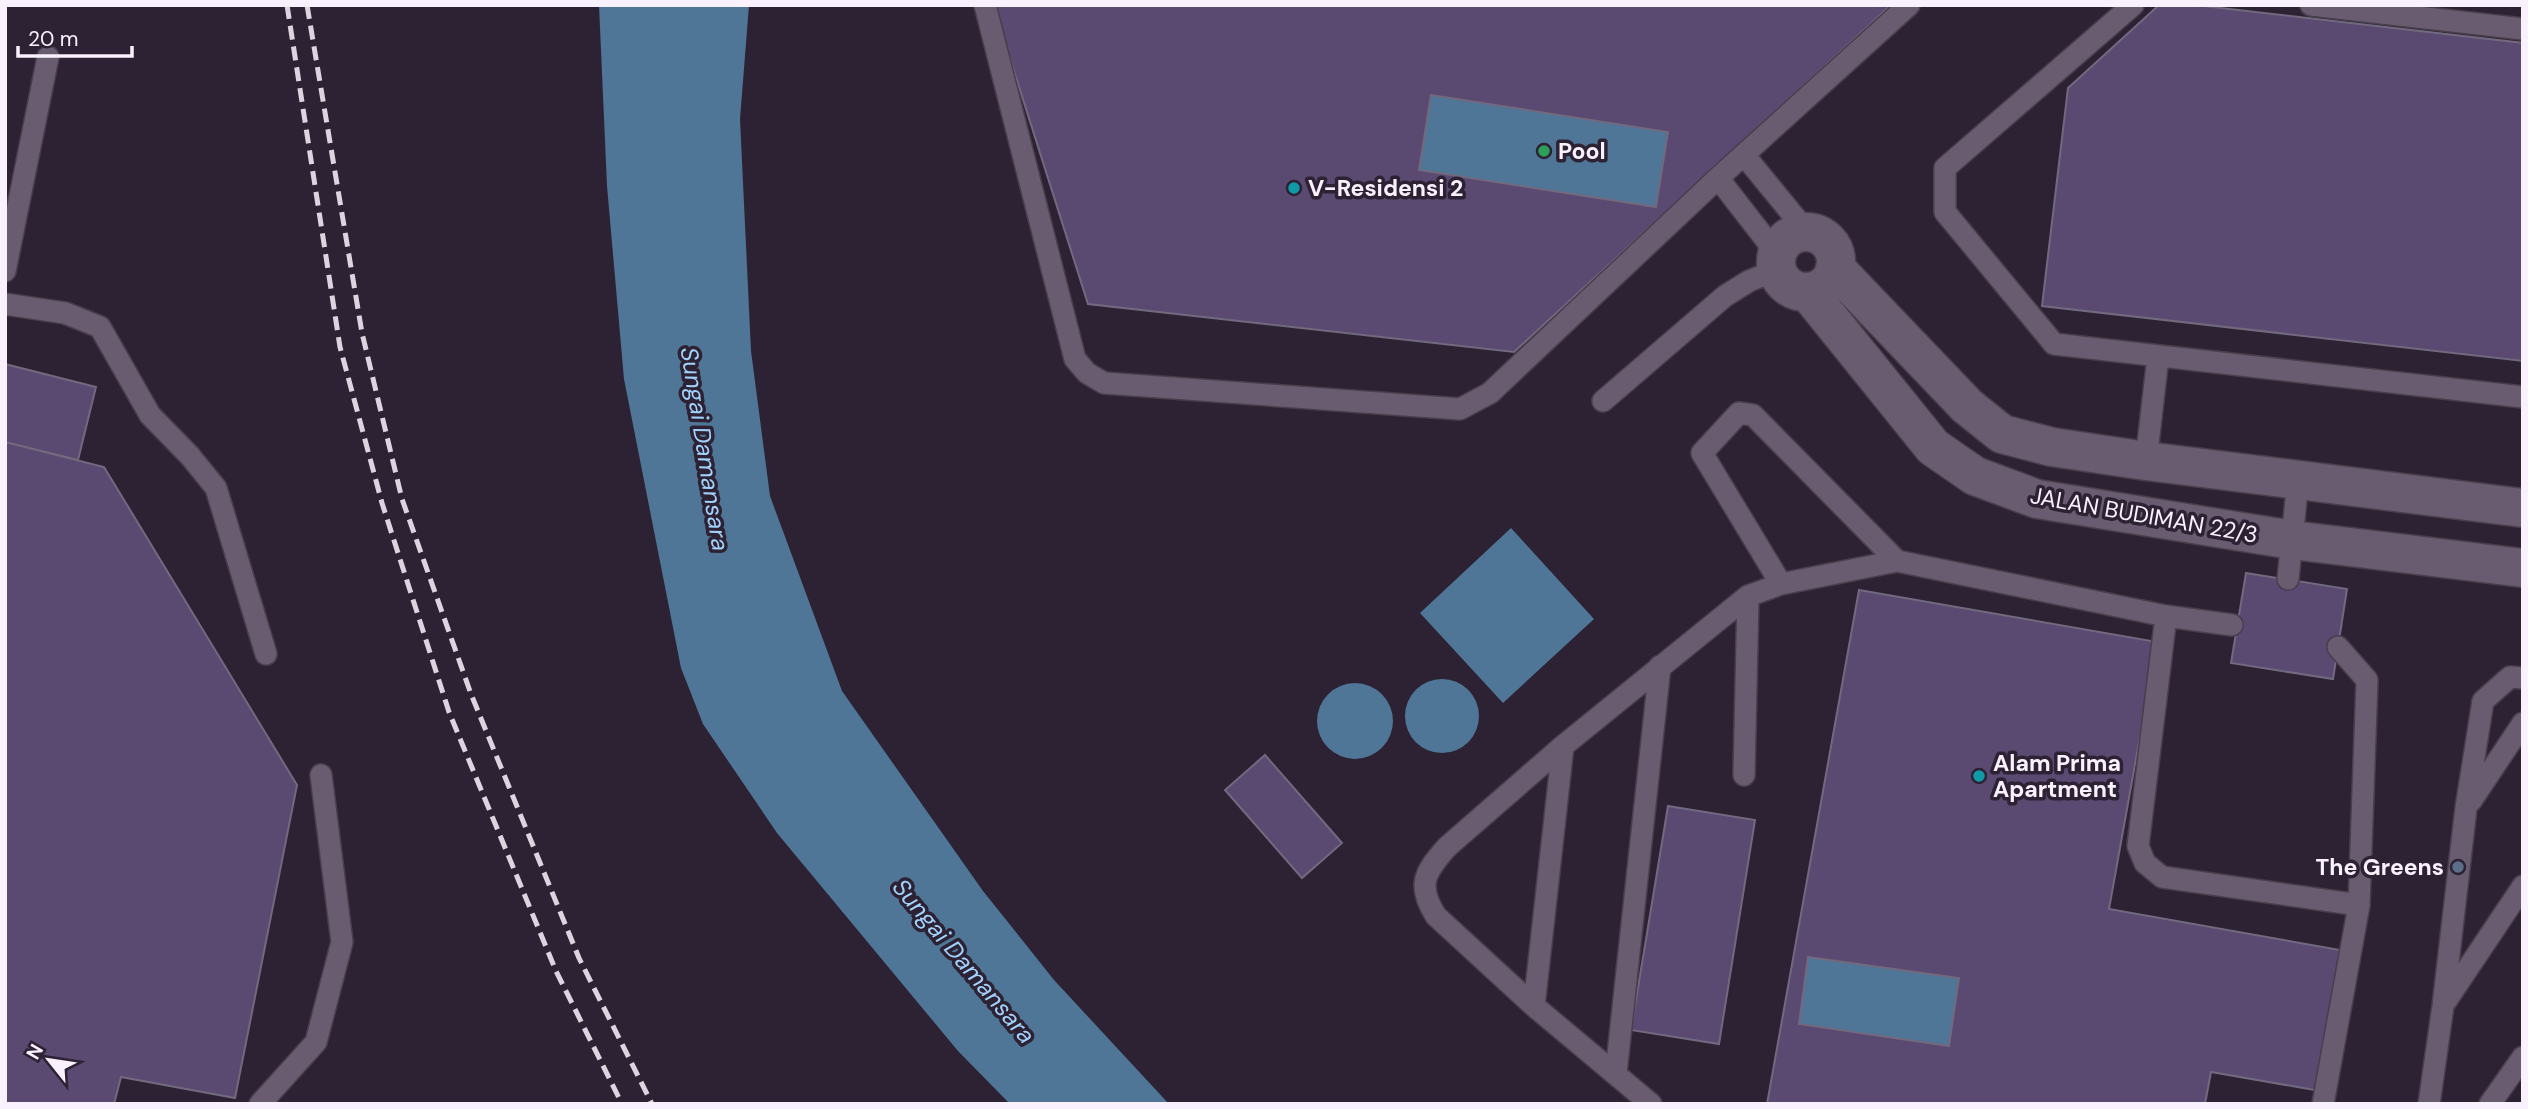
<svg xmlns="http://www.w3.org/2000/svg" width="2528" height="1109" font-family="'DM Sans',sans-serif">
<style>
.water{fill:#507697}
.building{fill:#5a4971;stroke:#72697f;stroke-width:2;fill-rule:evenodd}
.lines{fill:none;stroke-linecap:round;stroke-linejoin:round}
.lane-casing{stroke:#483e4c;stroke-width:24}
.street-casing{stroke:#483e4c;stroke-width:41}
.lane{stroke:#695c70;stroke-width:21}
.street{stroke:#695c70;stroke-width:38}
.rail{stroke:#ddd4e1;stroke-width:5;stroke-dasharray:14 7;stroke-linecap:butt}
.leisure-dot{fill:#2e9e5b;stroke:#2d2233;stroke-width:2.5}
.culture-dot{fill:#0f9aa8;stroke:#2d2233;stroke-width:2.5}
.service-dot{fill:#5c6f8a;stroke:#2d2233;stroke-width:2.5}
.labels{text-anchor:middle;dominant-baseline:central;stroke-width:7;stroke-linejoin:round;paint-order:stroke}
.poi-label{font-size:23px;font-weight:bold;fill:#f9f1fd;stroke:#2d2233;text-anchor:start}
.street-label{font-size:23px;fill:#f9f1fd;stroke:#2d2233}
.water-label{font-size:24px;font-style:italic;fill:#a2d2fc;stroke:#2d2233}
</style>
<rect width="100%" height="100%" fill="#2d2233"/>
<path class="water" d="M 599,5 L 749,5 L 740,119 L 751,351 L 770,496 L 842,691 L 983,891 L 1054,980 L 1169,1104 L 1010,1104 L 958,1051 L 777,833 L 703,724 L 681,668 L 624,379 L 607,186 Z
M 1431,95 L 1668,132 L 1656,207 L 1419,170 Z
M 1511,528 L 1594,619 L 1503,703 L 1420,613 Z
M1405 716a37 37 0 1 1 74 0a37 37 0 1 1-74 0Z
M1317 721a38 38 0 1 1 76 0a38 38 0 1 1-76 0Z
M 1808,957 L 1959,978 L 1949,1046 L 1799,1024 Z"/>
<path class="building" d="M 993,5 L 1891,5 L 1514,352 L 1088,304 ZM 1431,95 L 1668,132 L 1656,207 L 1419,170 Z
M 2159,5 L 2195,5 L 2523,43 L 2523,361 L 2042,306 L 2068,88 Z
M 5,364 L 96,387 L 78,460 L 5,442 Z
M 5,442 L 104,467 L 297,785 L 235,1098 L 121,1077 L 114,1104 L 5,1104 Z
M 2246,573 L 2347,589 L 2333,679 L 2231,663 Z
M 1859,590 L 2157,642 L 2109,909 L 2357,953 L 2332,1093 L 2211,1072 L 2205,1104 L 1767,1104 ZM 1808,957 L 1959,978 L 1949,1046 L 1799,1024 Z
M 1265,755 L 1342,843 L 1302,878 L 1225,790 Z
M 1668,806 L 1755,820 L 1719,1044 L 1631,1030 Z"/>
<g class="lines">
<defs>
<path id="lane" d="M 985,5 L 1075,359 L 1087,373 L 1104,383 L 1460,409 L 1490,393 L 1718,178 L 1909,5
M 2133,5 L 1945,168 L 1945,212 L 2054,344 L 2523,397
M 2311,5 L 2523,29
M 1744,155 L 1807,232
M 1718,178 L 1777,254
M 5,271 L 48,57
M 5,304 L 65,313 L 100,327 L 150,415 L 190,456 L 216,488 L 266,654
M 1603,401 L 1725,296 L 1749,281 L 1777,270
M 2146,461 L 2158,357
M 2288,579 L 2298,480
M 1781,584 L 1702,453 L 1739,413 L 1753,415 L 1897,561
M 2166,616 L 2138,846 L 2145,863 L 2162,877 L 2359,905
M 1744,775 L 1748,596
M 2471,801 L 2523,723
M 2446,1001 L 2523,886
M 1534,1006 L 1563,746
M 1616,1073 L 1660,666
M 260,1104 L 316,1042 L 342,942 L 321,775
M 1651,1104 L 1534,1006 L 1436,916 C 1416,885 1425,872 1447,847 L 1563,746 L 1748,596 L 1781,584 L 1897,561 L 2166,616 L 2232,625
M 2323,1104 L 2359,905 L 2367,680 L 2338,647
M 2429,1104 L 2443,1006 L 2466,808 L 2483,701 L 2510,677 L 2523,678
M 2490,1104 L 2523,1057"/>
<path id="street" d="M1776 262a30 30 0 1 1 60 0a30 30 0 1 1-60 0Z
M 1835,268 L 1967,406 L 2002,434 L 2052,447 L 2146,461 L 2523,508
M 1808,292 L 1933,447 L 1975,476 L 2037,499 L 2292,540 L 2523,568"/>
</defs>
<use href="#lane" class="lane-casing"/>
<use href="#street" class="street-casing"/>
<use href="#lane" class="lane"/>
<use href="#street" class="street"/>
<path class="rail" d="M 287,5 L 340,347 L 382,503 L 449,712 L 556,971 L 622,1104
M 307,5 L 362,333 L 402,499 L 471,694 L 579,958 L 652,1104"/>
</g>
<circle class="leisure-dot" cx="1544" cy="151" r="7"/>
<g class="culture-dot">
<circle cx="1294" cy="188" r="7"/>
<circle cx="1979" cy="776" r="7"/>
</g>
<circle class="service-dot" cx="2458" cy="867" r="7"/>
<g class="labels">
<g class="poi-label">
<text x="1558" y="151">Pool</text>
<text x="1308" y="188">V-Residensi 2</text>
<text x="1993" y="763">Alam Prima<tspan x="1993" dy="26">Apartment</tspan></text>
<text x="2444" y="867" text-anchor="end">The Greens</text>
</g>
<g class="street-label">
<text transform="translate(2144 515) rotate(10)">JALAN BUDIMAN 22/3</text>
</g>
<g class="water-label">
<text transform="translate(705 449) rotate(81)">Sungai Damansara</text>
<text transform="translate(964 961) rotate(50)">Sungai Damansara</text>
</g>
</g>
<rect width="2528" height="1109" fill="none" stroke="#f9f1fd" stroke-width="14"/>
<g transform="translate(49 1060) rotate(300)" stroke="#2d2233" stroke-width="5" paint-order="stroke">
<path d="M0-5L12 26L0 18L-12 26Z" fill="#f9f1fd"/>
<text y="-10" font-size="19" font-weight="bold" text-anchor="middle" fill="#f9f1fd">N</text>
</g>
<path d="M18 46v10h114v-10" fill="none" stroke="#f9f1fd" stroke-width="3.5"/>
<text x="28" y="46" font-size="21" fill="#f9f1fd" stroke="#2d2233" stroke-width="5" paint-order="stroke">20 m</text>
</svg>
